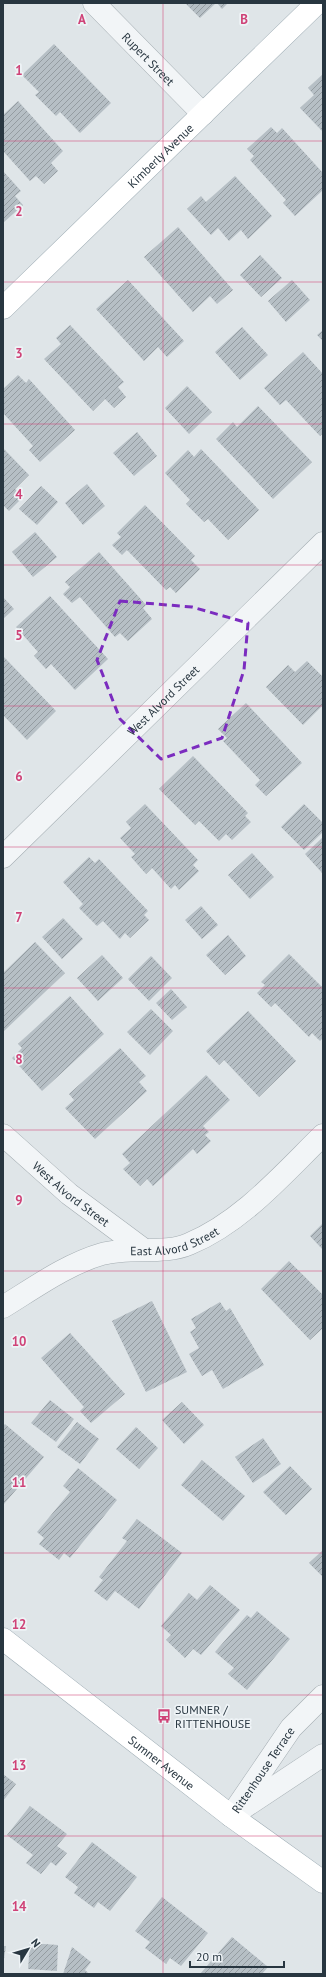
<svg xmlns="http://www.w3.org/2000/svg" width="326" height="1977" font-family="'PT Sans',sans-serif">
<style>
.building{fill:url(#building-hatch)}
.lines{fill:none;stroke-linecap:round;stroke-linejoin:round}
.minor-casing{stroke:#a4adb2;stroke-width:23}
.major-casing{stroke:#9eacb4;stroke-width:23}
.minor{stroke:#f2f5f7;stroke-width:22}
.major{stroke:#fff;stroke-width:22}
.marked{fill:none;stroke:#7b2cbf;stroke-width:3;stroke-dasharray:8 5;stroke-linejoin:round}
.grid{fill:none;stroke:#cf4277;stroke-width:1;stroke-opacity:0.55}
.labels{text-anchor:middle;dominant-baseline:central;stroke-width:3.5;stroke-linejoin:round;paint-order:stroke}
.street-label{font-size:12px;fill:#283640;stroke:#eef3f6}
.poi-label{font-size:12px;fill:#283640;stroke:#eef3f6;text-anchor:start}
.grid-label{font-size:13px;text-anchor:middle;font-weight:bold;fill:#cf4277;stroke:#eef3f6;stroke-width:3.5;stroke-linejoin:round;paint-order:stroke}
</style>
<defs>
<pattern id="building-hatch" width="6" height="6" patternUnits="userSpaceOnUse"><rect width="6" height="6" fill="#b6bfc5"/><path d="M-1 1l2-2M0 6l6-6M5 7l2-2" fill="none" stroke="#949ca1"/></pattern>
</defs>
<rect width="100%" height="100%" fill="#dfe5e8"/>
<path class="building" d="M 185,3 L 216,3 L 200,18 Z
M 217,3 L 228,3 L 222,9 Z
M 54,44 L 111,103 L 80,133 L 60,112 L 56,116 L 35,95 L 39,92 L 22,75 Z
M 323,74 L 323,132 L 300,108 L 314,95 L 308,88 Z
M 18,101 L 63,151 L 51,163 L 58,171 L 44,184 L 36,176 L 30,181 L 3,151 L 3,115 Z
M 271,127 L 277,133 L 282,128 L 323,173 L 323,190 L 295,216 L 283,203 L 286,200 L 250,160 L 254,156 L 247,149 Z
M 3,171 L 21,191 L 15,196 L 23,205 L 3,223 Z
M 235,176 L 272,216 L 248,239 L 241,230 L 229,241 L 218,228 L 211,235 L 187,209 L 201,196 L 206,202 Z
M 178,227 L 233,290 L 217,304 L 210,296 L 193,312 L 144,257 Z
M 260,255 L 282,278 L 261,297 L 240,275 Z
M 128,280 L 184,341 L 167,357 L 158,347 L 144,361 L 96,309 Z
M 292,280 L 310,300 L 286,322 L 268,301 Z
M 70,325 L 124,382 L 118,387 L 126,397 L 114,408 L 105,399 L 93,411 L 44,359 L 61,344 L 56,338 Z
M 242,327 L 268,355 L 240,380 L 215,352 Z
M 323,330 L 323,341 L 317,335 Z
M 303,352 L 323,374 L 323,433 L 320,436 L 286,400 L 280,405 L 264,388 Z
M 18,375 L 26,383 L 29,379 L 75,430 L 40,462 L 29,450 L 33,446 L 3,413 L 3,389 Z
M 187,386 L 212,412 L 189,434 L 165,408 Z
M 258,406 L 312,462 L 273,499 L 216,439 L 233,422 L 237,427 Z
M 137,432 L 157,456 L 134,476 L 113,453 Z
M 3,448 L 29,475 L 15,489 L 23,497 L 9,511 L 3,505 Z
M 201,449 L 259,510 L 228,540 L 208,519 L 204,522 L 186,504 L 190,500 L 165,473 L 188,450 L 194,457 Z
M 87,484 L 105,506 L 83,525 L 65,503 Z
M 41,486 L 58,502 L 37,525 L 19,509 Z
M 145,505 L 195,556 L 191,560 L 200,569 L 176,593 L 170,587 L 166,590 L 127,550 L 122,555 L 112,545 L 121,537 L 117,533 Z
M 35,532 L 57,557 L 33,577 L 12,552 Z
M 99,552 L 146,605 L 143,608 L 152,619 L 128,641 L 120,633 L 115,637 L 80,597 L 72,603 L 63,594 L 70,587 L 65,582 Z
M 50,596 L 108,659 L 75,690 L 51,664 L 46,669 L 34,656 L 38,652 L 16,627 Z
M 3,597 L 14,609 L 3,619 Z
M 3,656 L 56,711 L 27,740 L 3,715 Z
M 307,661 L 323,677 L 323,705 L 303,725 L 266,687 L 288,665 L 295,672 Z
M 246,703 L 302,763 L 266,796 L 255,785 L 260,780 L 223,741 L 227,738 L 218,729 Z
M 193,756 L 248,813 L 245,816 L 251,822 L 232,840 L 226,834 L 219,841 L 199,821 L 195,825 L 159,789 Z
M 145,804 L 198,860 L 193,865 L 199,871 L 179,890 L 175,885 L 171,889 L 152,868 L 146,874 L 131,857 L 135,854 L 120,838 L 131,828 L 126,822 Z
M 304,804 L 323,823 L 323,832 L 304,850 L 281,827 Z
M 323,837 L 323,874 L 305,854 Z
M 252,853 L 274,877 L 250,899 L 228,875 Z
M 89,857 L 95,863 L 99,859 L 148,911 L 144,915 L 149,920 L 130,938 L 125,933 L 120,939 L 103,921 L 97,926 L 79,908 L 83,904 L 63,882 Z
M 201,906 L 218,925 L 202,939 L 185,920 Z
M 63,918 L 83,939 L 62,959 L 42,937 Z
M 228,935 L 246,956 L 225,975 L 206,955 Z
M 35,942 L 65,973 L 3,1032 L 3,973 Z
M 289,954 L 323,988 L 323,1038 L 320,1041 L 312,1033 L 309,1037 L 275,1003 L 271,1007 L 257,993 L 265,985 L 261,982 Z
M 102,955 L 123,978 L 98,1001 L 77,978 Z
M 151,956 L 172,978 L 149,1001 L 128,979 Z
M 171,989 L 187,1007 L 172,1020 L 156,1003 Z
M 70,996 L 104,1034 L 42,1091 L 12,1058 L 22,1048 L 18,1044 Z
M 151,1009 L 173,1031 L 150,1055 L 127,1032 Z
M 248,1011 L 296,1061 L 259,1097 L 224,1060 L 219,1065 L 206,1051 Z
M 120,1048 L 146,1076 L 139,1082 L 147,1091 L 95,1139 L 65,1108 L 74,1100 L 69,1094 Z
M 206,1075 L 230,1100 L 203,1126 L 209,1132 L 205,1135 L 211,1141 L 197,1154 L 193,1149 L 153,1186 L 147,1179 L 140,1186 L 123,1169 L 130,1163 L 122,1154 Z
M 323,1223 L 323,1250 L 310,1236 Z
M 289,1261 L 323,1295 L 323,1328 L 310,1340 L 261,1289 Z
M 152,1301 L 187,1372 L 146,1392 L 112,1321 Z
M 220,1302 L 226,1311 L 230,1308 L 264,1365 L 223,1389 L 212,1370 L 202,1376 L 189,1354 L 199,1348 L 190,1332 L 196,1328 L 191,1319 Z
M 70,1333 L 125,1394 L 91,1423 L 80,1411 L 84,1407 L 41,1358 Z
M 50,1400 L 74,1419 L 56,1442 L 31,1423 Z
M 182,1402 L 204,1425 L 184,1444 L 162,1420 Z
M 77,1422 L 99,1439 L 80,1464 L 57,1447 Z
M 5,1424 L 44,1457 L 4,1504 L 3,1503 L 3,1426 Z
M 136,1427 L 158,1448 L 139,1469 L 116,1449 Z
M 263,1438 L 281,1464 L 253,1483 L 235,1457 Z
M 202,1460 L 245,1496 L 223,1521 L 181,1485 Z
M 290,1466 L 312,1489 L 286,1515 L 263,1492 Z
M 78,1468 L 117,1500 L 70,1558 L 64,1553 L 59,1560 L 39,1544 L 44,1538 L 37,1532 L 70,1492 L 63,1486 Z
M 137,1519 L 182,1553 L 139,1609 L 115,1591 L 107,1601 L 94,1591 L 103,1580 L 99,1577 L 127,1541 L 122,1538 Z
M 323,1550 L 323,1577 L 309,1563 Z
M 210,1585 L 240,1610 L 201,1655 L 193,1649 L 185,1658 L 166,1640 L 171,1635 L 161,1626 L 189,1593 L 197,1600 Z
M 257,1611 L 290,1639 L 247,1690 L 228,1674 L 234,1668 L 215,1652 L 247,1615 L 251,1618 Z
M 3,1774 L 16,1784 L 3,1801 Z
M 30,1806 L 67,1834 L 57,1846 L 67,1853 L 56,1866 L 51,1862 L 41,1874 L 26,1863 L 33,1855 L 7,1835 Z
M 92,1842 L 137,1877 L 110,1911 L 98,1902 L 94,1908 L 74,1893 L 78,1887 L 65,1877 Z
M 162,1897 L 208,1933 L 181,1966 L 170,1958 L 166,1964 L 145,1948 L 150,1942 L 135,1931 Z
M 232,1937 L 268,1967 L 262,1974 L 200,1974 Z
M 30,1943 L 58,1945 L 57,1971 L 28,1969 Z
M 3,1946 L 6,1946 L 4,1959 L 3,1959 Z
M 72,1947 L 91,1962 L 85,1970 L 89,1974 L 63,1974 Z"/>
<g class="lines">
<defs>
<g id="minor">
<path id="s1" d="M 94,3 L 203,114"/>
<path id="s2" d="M 3,857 L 323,543"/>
<path id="s3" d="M 3,1135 L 69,1194 L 143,1249"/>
<path id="s4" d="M 3,1307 C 34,1288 67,1264 102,1254 C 130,1246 164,1255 189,1244 C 242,1222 283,1174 323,1135"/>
<path d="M 240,1810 L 323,1755"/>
<path id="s5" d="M 231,1816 L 291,1728 L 323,1696"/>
</g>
<g id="major">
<path id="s6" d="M 3,308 L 317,3"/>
<path id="s7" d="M 3,1639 L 231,1816 L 323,1882"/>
</g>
</defs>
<use href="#minor" class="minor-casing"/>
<use href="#major" class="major-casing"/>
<use href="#minor" class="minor"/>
<use href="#major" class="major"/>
</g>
<path class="marked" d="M 120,601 L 192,607 L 248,623 L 244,670 L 222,738 L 161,759 L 120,719 L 97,660 Z"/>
<path class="grid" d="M 163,3 L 163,1974M 3,141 L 323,141M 3,282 L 323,282M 3,424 L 323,424M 3,565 L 323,565M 3,706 L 323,706M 3,847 L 323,847M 3,988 L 323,988M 3,1130 L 323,1130M 3,1271 L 323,1271M 3,1412 L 323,1412M 3,1553 L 323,1553M 3,1695 L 323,1695M 3,1836 L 323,1836"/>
<defs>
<symbol id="bus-bare" viewBox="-9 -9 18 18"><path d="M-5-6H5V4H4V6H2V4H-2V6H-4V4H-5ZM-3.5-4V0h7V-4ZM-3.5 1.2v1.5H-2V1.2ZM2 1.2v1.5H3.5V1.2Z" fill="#cf4277" stroke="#eef3f6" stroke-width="2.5" paint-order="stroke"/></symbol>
</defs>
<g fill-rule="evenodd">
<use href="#bus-bare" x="154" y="1706" width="20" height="20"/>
</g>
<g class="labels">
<g class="street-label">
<text stroke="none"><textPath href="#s1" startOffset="78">Rupert Street</textPath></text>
<text stroke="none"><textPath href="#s6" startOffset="219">Kimberly Avenue</textPath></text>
<text stroke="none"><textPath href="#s2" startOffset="224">West Alvord Street</textPath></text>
<text stroke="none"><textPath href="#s3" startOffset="90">West Alvord Street</textPath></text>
<text stroke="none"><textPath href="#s4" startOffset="187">East Alvord Street</textPath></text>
<text stroke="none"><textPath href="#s7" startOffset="201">Sumner Avenue</textPath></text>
<text stroke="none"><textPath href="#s5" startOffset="56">Rittenhouse Terrace</textPath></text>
</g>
<g class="poi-label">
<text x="175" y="1709">SUMNER /<tspan x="175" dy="14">RITTENHOUSE</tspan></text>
</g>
</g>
<g class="grid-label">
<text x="82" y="24">A</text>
<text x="244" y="24">B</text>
<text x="19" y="75">1</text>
<text x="19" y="216">2</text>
<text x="19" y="358">3</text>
<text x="19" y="499">4</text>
<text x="19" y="640">5</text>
<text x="19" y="781">6</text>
<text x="19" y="922">7</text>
<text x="19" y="1064">8</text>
<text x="19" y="1205">9</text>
<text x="19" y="1346">10</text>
<text x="19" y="1487">11</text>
<text x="19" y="1629">12</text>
<text x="19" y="1770">13</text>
<text x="19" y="1911">14</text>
</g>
<rect width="326" height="1977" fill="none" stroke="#283640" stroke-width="8"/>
<g transform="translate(28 1949) rotate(52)" stroke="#eef3f6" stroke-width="3" paint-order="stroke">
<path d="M0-3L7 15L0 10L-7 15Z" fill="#283640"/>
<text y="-6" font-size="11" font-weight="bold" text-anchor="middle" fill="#283640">N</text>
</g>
<path d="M190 1961v6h94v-6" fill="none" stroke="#283640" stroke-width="2"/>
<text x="196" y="1961" font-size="12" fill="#283640" stroke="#eef3f6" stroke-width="3" paint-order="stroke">20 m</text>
</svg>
